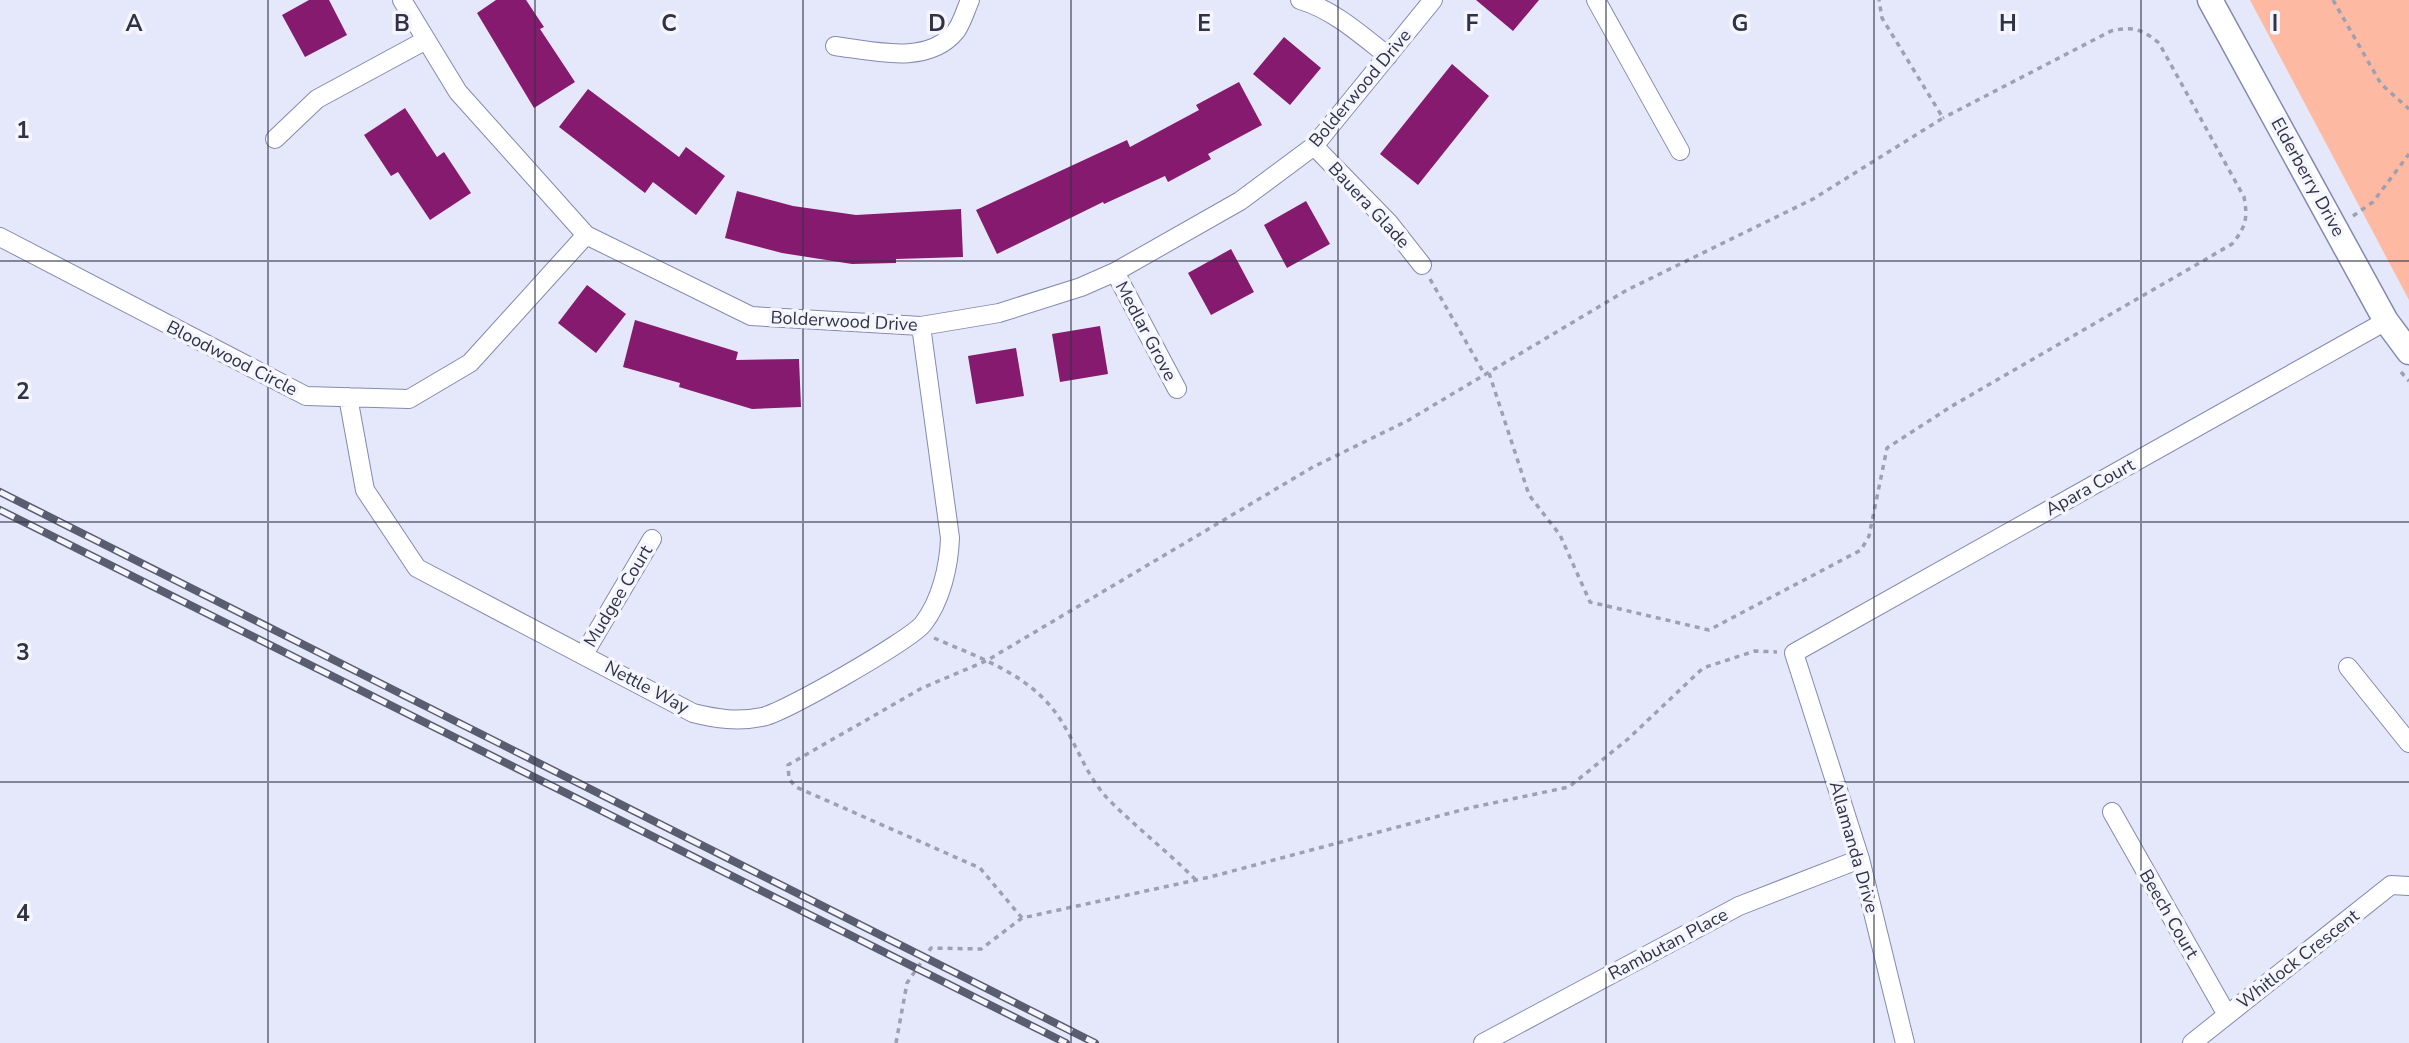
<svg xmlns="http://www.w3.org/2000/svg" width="2409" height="1043" font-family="'Nunito Sans',sans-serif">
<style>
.green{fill:#feb9a2}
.building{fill:#861a6e}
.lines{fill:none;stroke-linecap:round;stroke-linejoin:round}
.street-casing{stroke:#8489b2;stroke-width:20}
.secondary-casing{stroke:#8489b2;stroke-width:27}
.path{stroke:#9ea0b2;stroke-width:3.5;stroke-dasharray:5 5;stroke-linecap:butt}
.street{stroke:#fff;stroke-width:18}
.secondary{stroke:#fff;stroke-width:24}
.rail-casing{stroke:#5a5d6f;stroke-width:8}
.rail{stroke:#f4f5ff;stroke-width:5;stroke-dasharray:16;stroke-linecap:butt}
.grid{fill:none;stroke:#313345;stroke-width:2;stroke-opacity:0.55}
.labels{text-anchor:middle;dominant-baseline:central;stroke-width:7;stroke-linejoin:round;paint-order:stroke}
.street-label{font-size:18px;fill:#313345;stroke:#f4f5ff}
.grid-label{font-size:23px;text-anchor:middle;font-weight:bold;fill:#313345;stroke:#f4f5ff;stroke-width:7;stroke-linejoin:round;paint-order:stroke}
</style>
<rect width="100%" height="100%" fill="#e5e8fa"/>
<path class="green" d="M 2250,0 L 2409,0 L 2409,300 Z"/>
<path class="building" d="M 309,0 L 329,0 L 347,35 L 305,57 L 282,15 Z
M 496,0 L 526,0 L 544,27 L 540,29 L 575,82 L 534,108 L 477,13 Z
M 1476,0 L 1539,0 L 1513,31 Z
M 1284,37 L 1321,68 L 1290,105 L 1253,74 Z
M 1452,64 L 1489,96 L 1418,185 L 1380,154 Z
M 1239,82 L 1262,125 L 1208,154 L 1211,159 L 1168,182 L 1165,176 L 1104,204 L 1103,202 L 997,254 L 976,210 L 1127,140 L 1130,147 L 1199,110 L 1196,105 Z
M 588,89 L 679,157 L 686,147 L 725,176 L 696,215 L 653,182 L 645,193 L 559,127 Z
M 405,108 L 437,157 L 444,152 L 471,193 L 430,220 L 398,172 L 391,176 L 364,135 Z
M 737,191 L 793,206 L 856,215 L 961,209 L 963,257 L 896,259 L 896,263 L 852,264 L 782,253 L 725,238 Z
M 1306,201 L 1330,244 L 1287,268 L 1264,225 Z
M 1231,249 L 1254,292 L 1211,315 L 1188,273 Z
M 587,285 L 626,314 L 596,353 L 558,323 Z
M 635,320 L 738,352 L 736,360 L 799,359 L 801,407 L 752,409 L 679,387 L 680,383 L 623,367 Z
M 1100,326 L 1108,374 L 1060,382 L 1052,334 Z
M 1016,348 L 1024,396 L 976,404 L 968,356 Z"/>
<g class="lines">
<defs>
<path id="street" d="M 402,0 L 458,92 L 586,235 L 751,316 L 921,326 L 999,313 L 1081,287 L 1115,272 L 1240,201 L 1314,146 L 1433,0
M 1300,0 C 1334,10 1361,35 1388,56
M 1596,0 L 1680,151
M 835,46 C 873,51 928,66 956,31 C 962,23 966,9 970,0
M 275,139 L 317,99 L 426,40
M 1314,146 L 1389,223 L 1422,265
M 0,237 L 306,396 L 409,399 L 470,363 L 586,235
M 1115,272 L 1177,389
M 348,397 L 365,490 L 417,568 L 693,713 C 717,719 738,722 762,717 C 784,713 910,640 923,624 C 941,601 949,566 950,538 L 921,326
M 584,654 L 652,539
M 2348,667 L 2409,743
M 2112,812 L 2227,1015
M 1483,1043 L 1739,906 L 1860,859
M 1905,1043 L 1860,859 L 1794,653 L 2386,321
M 2192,1043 L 2391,885 L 2409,886"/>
<path id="secondary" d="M 2210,0 L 2386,321 L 2409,352"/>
</defs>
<use href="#street" class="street-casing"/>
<use href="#secondary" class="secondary-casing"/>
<path class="path" d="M 2333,0 L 2381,84 L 2409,109
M 2353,216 L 2373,202 L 2409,154
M 1430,279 L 1485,375
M 2401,372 L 2409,381
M 1489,373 L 1529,495 L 1560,535 L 1590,602 L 1709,630 L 1861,550 L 1869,536 L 1887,448 L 1952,406 L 2232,244 C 2246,227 2248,218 2244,197 L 2159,43 C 2142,29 2133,26 2111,31 L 1943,118
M 934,638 C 982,659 1033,675 1062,722 C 1078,748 1087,777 1109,800 C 1137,828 1168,852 1196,880
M 1022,918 L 980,868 L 796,787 L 789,779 L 788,765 L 922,688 L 986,661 L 1313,467 L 1407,421 L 1627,290 L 1813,199 L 1943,118 L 1882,18 L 1879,0
M 896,1043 L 907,983 L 931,948 L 981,949 L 1022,918 L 1210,877 L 1469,808 L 1569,787 L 1628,739 L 1703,668 L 1755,651 L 1777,652"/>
<use href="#street" class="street"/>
<use href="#secondary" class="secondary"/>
<defs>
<path id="rail" d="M 0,492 L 1095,1043
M 0,510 L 1066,1043"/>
</defs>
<use href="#rail" class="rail-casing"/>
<use href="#rail" class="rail"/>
</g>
<path class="grid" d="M 268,0 L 268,1043M 535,0 L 535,1043M 803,0 L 803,1043M 1071,0 L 1071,1043M 1338,0 L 1338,1043M 1606,0 L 1606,1043M 1874,0 L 1874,1043M 2141,0 L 2141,1043M 0,261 L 2409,261M 0,522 L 2409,522M 0,782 L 2409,782"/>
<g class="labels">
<g class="street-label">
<text transform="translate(1360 88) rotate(-50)">Bolderwood Drive</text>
<text transform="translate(2308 177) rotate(61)">Elderberry Drive</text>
<text transform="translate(1369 205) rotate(47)">Bauera Glade</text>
<text transform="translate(844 321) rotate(3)">Bolderwood Drive</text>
<text transform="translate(1146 331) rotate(62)">Medlar Grove</text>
<text transform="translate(232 358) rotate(27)">Bloodwood Circle</text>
<text transform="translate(2090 487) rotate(-29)">Apara Court</text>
<text transform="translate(618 596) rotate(-59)">Mudgee Court</text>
<text transform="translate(647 687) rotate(28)">Nettle Way</text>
<text transform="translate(1854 847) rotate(74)">Allamanda Drive</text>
<text transform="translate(2169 914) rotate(60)">Beech Court</text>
<text transform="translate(1668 944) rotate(-28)">Rambutan Place</text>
<text transform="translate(2298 959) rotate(-38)">Whitlock Crescent</text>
</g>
</g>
<g class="grid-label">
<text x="134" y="31">A</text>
<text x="402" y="31">B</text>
<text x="669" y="31">C</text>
<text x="937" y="31">D</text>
<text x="1204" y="31">E</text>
<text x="1472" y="31">F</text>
<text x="1740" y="31">G</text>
<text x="2008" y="31">H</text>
<text x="2275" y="31">I</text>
<text x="23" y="138">1</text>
<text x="23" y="399">2</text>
<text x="23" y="660">3</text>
<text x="23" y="921">4</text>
</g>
</svg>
